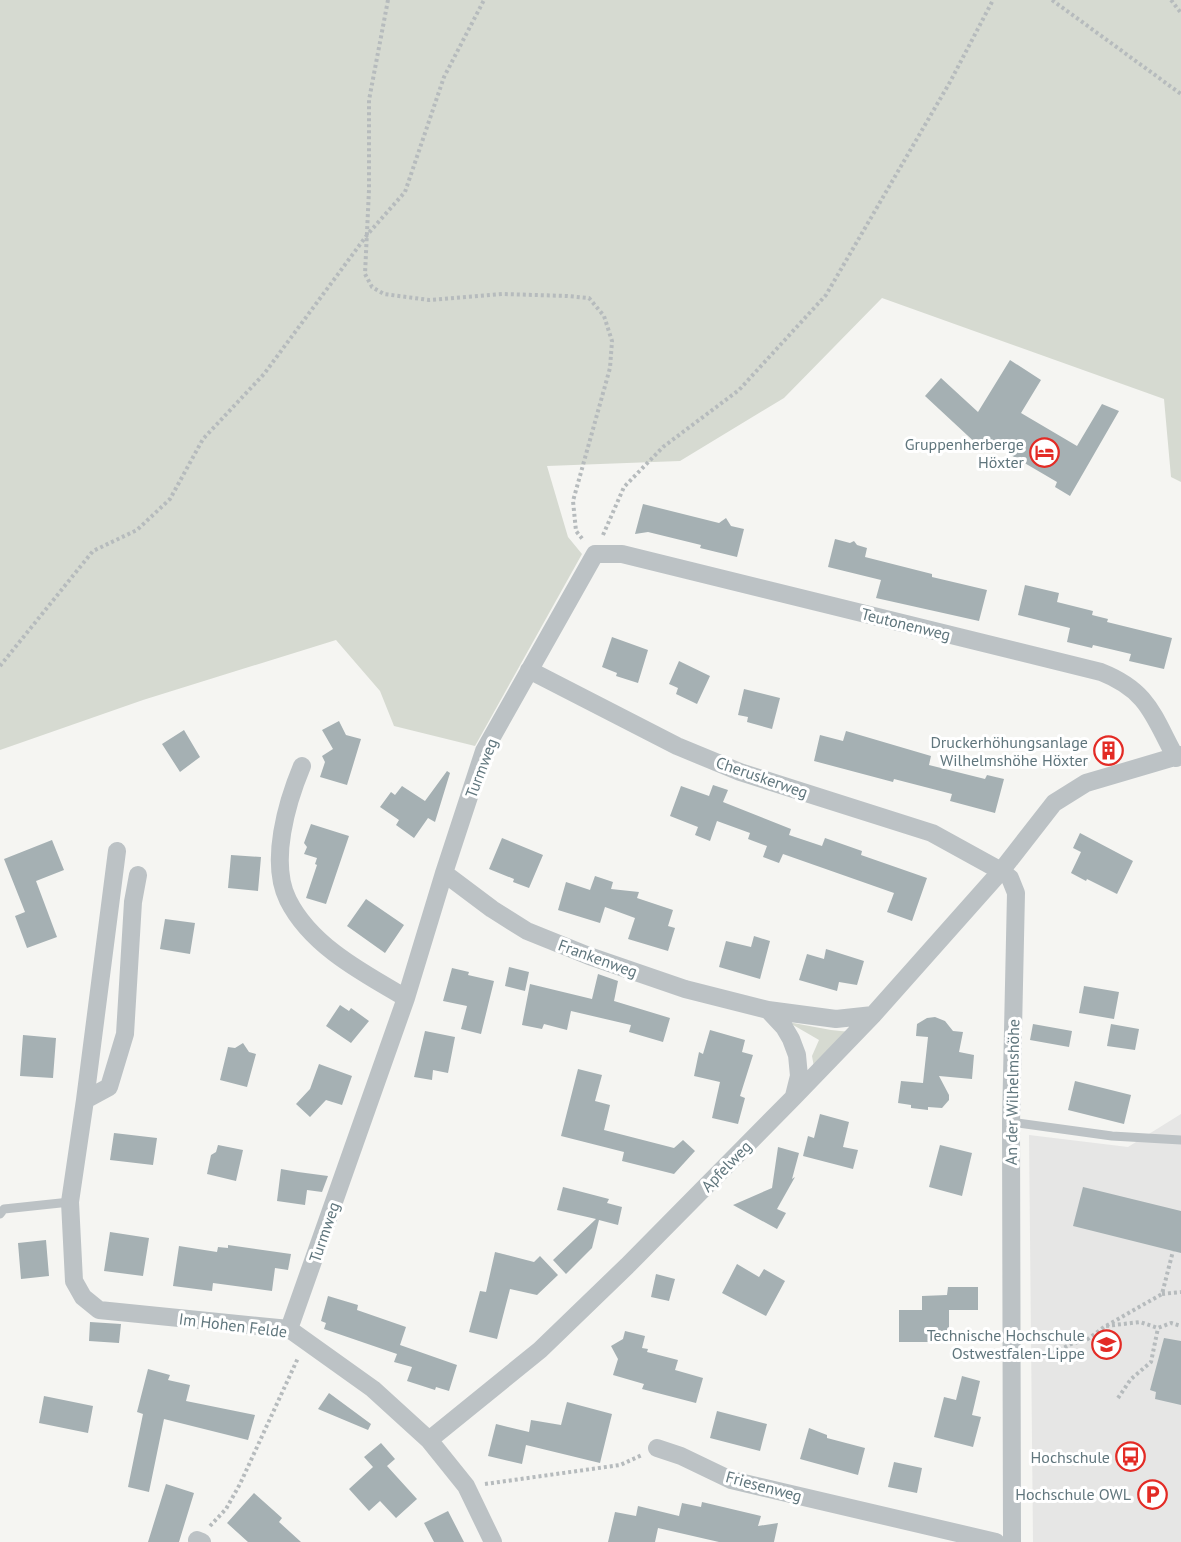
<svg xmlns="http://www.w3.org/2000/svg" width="1181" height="1542" font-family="'PT Sans',sans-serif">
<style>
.built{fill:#e6e6e5}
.green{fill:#d6dad1}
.building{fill:#a5b0b3}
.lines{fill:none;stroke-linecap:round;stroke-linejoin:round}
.path{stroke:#b6bbbd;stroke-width:4;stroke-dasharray:3 3;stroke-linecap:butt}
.service{stroke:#bcc2c5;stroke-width:9}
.minor{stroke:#bcc2c5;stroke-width:18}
.labels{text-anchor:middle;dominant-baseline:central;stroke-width:6;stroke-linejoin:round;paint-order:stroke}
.poi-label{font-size:16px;fill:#60767d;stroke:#fff;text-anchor:end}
.street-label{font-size:16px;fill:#60767d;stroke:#fff}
</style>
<rect width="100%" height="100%" fill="#f5f5f2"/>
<path class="built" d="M 1181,1114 L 1181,1542 L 1033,1542 L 1029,1135 L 1128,1147 Z"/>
<path class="green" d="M 0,0 L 1181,0 L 1181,482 L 1171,477 L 1164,399 L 882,298 L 784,398 L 680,461 L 547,466 L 568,537 L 582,554 L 475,746 L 394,726 L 380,691 L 336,640 L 143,700 L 0,750 Z
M 788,1022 L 831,1030 L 860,1033 L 816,1078 L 812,1056 L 819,1040 Z"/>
<path class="building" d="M 1010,360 L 1041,380 L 1021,413 L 1077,446 L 1102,404 L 1119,411 L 1070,496 L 1055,487 L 1057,482 L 987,441 L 981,448 L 925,396 L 941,378 L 978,412 Z
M 643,504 L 719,523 L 726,518 L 731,526 L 744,529 L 737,557 L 700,548 L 701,545 L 648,532 L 635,534 Z
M 835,539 L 850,543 L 854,541 L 857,545 L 867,548 L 865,557 L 932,574 L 932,577 L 987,590 L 979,621 L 876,598 L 881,580 L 828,567 Z
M 1025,585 L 1059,593 L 1057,602 L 1093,611 L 1092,615 L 1108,619 L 1107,622 L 1172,638 L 1164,669 L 1129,661 L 1131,654 L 1093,645 L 1092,648 L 1067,642 L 1070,628 L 1018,615 Z
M 612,637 L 648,650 L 638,683 L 616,676 L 617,673 L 602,667 Z
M 679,661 L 710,676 L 697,704 L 676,694 L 678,688 L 669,684 Z
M 744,689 L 780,698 L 772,729 L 747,722 L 748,717 L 738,715 Z
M 339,721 L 346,735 L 361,739 L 347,785 L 320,777 L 325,762 L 322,756 L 333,749 L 322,730 Z
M 184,730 L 200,757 L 180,772 L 162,744 Z
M 846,731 L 931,756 L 929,765 L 985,779 L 987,775 L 1004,779 L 995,813 L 950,801 L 952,794 L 894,779 L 893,782 L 814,761 L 820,735 L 843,741 Z
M 447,771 L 450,773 L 435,822 L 428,818 L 414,838 L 396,825 L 399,820 L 380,807 L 391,792 L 395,795 L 402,786 L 425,801 Z
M 713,785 L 728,790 L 723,802 L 791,829 L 789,835 L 822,846 L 825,838 L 862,851 L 861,855 L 927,878 L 912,921 L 887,912 L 894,893 L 783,854 L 779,863 L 763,857 L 767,846 L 748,839 L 750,833 L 717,821 L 710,841 L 695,835 L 698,827 L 670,816 L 681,786 L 709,796 Z
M 311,824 L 349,836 L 326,904 L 306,898 L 317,865 L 315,864 L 317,858 L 304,854 L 307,847 L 304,843 Z
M 1080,833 L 1133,861 L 1117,894 L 1087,879 L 1086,881 L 1071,873 L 1081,852 L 1073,848 Z
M 502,838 L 543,855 L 529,888 L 513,882 L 514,879 L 489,869 Z
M 52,840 L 64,870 L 36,881 L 57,937 L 27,948 L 15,916 L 25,912 L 4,859 Z
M 231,855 L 261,857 L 258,891 L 228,888 Z
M 595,876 L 613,882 L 611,889 L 639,892 L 637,898 L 673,910 L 668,926 L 675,928 L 668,951 L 628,939 L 635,918 L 605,907 L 600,923 L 558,910 L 566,882 L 590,890 Z
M 366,899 L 404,925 L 385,953 L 347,926 Z
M 165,919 L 195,923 L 190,954 L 160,949 Z
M 754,936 L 770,941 L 760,979 L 719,967 L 726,941 L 751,947 Z
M 826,949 L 864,961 L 857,985 L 839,982 L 837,991 L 799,980 L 807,954 L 824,959 Z
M 509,967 L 529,972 L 525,991 L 505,986 Z
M 452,968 L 469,972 L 468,975 L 494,981 L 481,1034 L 461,1029 L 467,1006 L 443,1001 Z
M 598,974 L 618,981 L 614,1001 L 670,1018 L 663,1042 L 629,1032 L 631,1025 L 571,1011 L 567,1030 L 544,1024 L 542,1029 L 522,1025 L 530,984 L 592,999 Z
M 1084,986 L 1119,992 L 1114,1019 L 1079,1013 Z
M 340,1005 L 349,1011 L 351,1008 L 369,1021 L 351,1043 L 326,1026 Z
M 935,1017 L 945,1021 L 953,1031 L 963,1032 L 959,1052 L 974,1055 L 972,1079 L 939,1076 L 949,1095 L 949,1100 L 942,1108 L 928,1107 L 928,1110 L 911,1108 L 911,1105 L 898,1103 L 901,1081 L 923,1083 L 928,1037 L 916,1036 L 917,1024 L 927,1018 Z
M 1033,1024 L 1072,1031 L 1069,1047 L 1030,1040 Z
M 1111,1024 L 1139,1029 L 1135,1050 L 1107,1046 Z
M 710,1030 L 745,1040 L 742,1052 L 753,1055 L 740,1096 L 745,1098 L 738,1124 L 712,1118 L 720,1082 L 694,1076 L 699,1052 L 703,1054 Z
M 425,1031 L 455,1037 L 448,1073 L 433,1070 L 432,1080 L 414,1077 Z
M 23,1035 L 56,1038 L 53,1078 L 20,1076 Z
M 243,1043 L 249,1052 L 256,1054 L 247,1087 L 220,1080 L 228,1047 L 235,1048 Z
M 319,1064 L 352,1076 L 342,1105 L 326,1100 L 310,1117 L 296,1104 L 310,1089 Z
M 578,1069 L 602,1075 L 595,1101 L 610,1105 L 604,1130 L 674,1148 L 683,1140 L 695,1151 L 674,1174 L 622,1161 L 624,1152 L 561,1136 Z
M 1075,1081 L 1131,1095 L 1124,1124 L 1068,1110 Z
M 820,1114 L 849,1122 L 843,1147 L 858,1150 L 853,1169 L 803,1156 L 808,1136 L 814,1138 Z
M 114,1133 L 157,1138 L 153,1165 L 110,1160 Z
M 218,1145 L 243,1150 L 236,1181 L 207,1174 L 211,1155 L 216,1152 Z
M 940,1145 L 972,1153 L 962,1196 L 929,1187 Z
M 778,1147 L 799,1153 L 792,1179 L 795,1177 L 777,1209 L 786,1213 L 777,1229 L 733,1205 L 772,1188 Z
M 281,1169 L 298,1172 L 328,1176 L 322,1192 L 307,1190 L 305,1205 L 277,1201 Z
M 563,1187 L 609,1199 L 607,1203 L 622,1207 L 618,1225 L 599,1220 L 592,1248 L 566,1274 L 553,1260 L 596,1219 L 557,1210 Z
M 1083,1187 L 1181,1211 L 1181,1253 L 1073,1226 Z
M 110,1232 L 149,1238 L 143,1276 L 104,1271 Z
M 46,1240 L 49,1276 L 21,1279 L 18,1243 Z
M 228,1245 L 291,1254 L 288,1270 L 275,1268 L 272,1291 L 213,1283 L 212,1291 L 173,1286 L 179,1246 L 217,1252 L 218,1247 L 228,1248 Z
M 495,1252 L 534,1262 L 540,1256 L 558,1275 L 537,1295 L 510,1289 L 497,1339 L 469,1332 L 480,1291 L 486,1292 Z
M 737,1264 L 759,1277 L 764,1269 L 785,1281 L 766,1316 L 722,1293 Z
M 656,1274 L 675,1279 L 669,1301 L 651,1297 Z
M 948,1287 L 978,1287 L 978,1310 L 949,1310 L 949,1342 L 899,1342 L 899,1310 L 922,1310 L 922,1296 L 947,1295 Z
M 328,1296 L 358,1305 L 357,1310 L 406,1327 L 400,1345 L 457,1365 L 449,1391 L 436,1387 L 435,1390 L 407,1381 L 412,1367 L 394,1362 L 397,1354 L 324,1329 L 326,1323 L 321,1321 Z
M 90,1322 L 121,1324 L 119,1343 L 89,1341 Z
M 625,1331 L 645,1336 L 642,1348 L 648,1349 L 647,1352 L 678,1360 L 675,1370 L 703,1378 L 696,1403 L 642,1389 L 644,1384 L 613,1375 L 618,1359 L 611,1346 L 623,1339 Z
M 1164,1338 L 1181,1341 L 1181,1405 L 1155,1399 L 1156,1392 L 1150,1390 Z
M 148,1369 L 170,1375 L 168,1380 L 190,1385 L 186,1401 L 255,1415 L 248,1440 L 164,1419 L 149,1492 L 128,1487 L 143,1414 L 137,1412 Z
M 962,1376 L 980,1381 L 972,1415 L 981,1417 L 973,1447 L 934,1437 L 944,1397 L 956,1400 Z
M 329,1393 L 371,1424 L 368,1430 L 318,1409 Z
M 44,1396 L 93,1406 L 88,1433 L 39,1423 Z
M 567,1402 L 612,1414 L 600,1463 L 526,1445 L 522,1464 L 488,1456 L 496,1424 L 529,1432 L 531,1420 L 561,1425 Z
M 717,1411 L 767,1424 L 760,1451 L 710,1438 Z
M 809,1428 L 827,1435 L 827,1438 L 865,1448 L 858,1475 L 800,1459 Z
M 381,1443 L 395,1459 L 387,1466 L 417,1499 L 396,1518 L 380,1501 L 369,1511 L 349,1489 L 373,1467 L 364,1457 Z
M 894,1462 L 922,1468 L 917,1493 L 888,1487 Z
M 166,1484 L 194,1493 L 179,1542 L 148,1542 Z
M 254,1493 L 282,1518 L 279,1522 L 301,1542 L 248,1542 L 227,1523 Z
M 702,1502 L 761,1516 L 758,1526 L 778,1523 L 774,1542 L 719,1542 L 658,1528 L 655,1542 L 608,1542 L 615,1512 L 636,1516 L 638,1506 L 679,1516 L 682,1503 L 701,1507 Z
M 448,1511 L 464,1542 L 434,1542 L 424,1523 Z"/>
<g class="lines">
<path class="path" d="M 388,0 L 369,100 L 369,190 L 365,274 L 372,287 L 384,294 L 429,300 L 503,294 L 567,296 L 589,298 L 604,316 L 612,341 L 610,368 L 573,501 L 576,531 L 584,541
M 1052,0 L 1181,94
M 1171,0 L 1181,13
M 603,535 L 624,487 L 663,447 L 739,390 L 826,295 L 950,82 L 993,0
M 0,666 L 93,551 L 137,530 L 170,499 L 203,439 L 264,374 L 367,235 L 405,192 L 444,77 L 484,0
M 1162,1294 L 1181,1292
M 1106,1326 L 1140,1322 L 1158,1328 L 1171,1323 L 1181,1326
M 1030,1355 L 1052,1354 L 1071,1344 L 1088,1339 L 1104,1327 L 1162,1294 L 1173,1251
M 1118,1398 L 1131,1379 L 1151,1362 L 1158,1328
M 485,1484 L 620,1465 L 642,1455
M 210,1526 L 226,1509 L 240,1484 L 298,1358"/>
<path class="service" d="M 1011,1122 L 1112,1136 L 1181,1140
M 0,1214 L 4,1209 L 70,1202"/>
<path class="minor" d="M 529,670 L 677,746 L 740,772 L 932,833 L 1001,871 L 1010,878 L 1016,893 L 1011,1122 L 1012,1542
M 302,766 C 287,802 269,862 288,900 C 311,946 363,973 406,998
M 117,851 L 85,1100 L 70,1202 L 74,1281 L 83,1297 L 99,1310 L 289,1329 L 373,1389 L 429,1440 L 466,1486 L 493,1542
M 444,873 L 492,909 L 527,931 L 589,956 L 685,989 L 768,1010 L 784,1027 L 791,1039 L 797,1055 L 799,1076 L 794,1096
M 768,1010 L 836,1019 L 873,1015
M 85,1100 L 109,1087 L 125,1034 L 133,902 L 138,875
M 289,1329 L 406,998 L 444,873 L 484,751 L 595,554 L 622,554 L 1101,672 C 1149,691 1153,716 1176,758
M 429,1440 L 540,1350 L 627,1266 L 794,1097 L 873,1015 L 1001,871 L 1054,803 L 1086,783 L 1181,755
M 657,1448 L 681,1456 L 731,1480 L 996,1542
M 197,1540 L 202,1542"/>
</g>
<defs>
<symbol id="hotel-ring" viewBox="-11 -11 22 22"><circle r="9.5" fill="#fff" stroke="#e32b25" stroke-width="1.5"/><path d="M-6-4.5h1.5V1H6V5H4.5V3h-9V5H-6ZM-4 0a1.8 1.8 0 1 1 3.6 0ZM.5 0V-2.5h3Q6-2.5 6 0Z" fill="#e32b25"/></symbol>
<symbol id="building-ring" viewBox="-11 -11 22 22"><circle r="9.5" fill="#fff" stroke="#e32b25" stroke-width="1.5"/><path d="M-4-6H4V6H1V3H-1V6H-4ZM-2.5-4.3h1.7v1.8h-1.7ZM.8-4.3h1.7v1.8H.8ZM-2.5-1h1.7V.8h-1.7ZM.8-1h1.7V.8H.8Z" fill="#e32b25"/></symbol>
<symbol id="university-ring" viewBox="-11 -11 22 22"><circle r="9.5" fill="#fff" stroke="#e32b25" stroke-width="1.5"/><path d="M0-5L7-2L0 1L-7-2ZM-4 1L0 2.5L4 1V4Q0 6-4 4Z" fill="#e32b25"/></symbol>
<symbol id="bus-ring" viewBox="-11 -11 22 22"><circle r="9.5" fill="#fff" stroke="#e32b25" stroke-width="1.5"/><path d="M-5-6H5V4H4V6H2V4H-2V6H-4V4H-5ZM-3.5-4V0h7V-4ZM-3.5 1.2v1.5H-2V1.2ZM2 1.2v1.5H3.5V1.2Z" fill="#e32b25"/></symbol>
<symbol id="parking-ring" viewBox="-11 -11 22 22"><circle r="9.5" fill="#fff" stroke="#e32b25" stroke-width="1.5"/><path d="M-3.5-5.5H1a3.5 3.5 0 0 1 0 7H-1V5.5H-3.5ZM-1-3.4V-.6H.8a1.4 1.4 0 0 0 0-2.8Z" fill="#e32b25"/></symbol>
</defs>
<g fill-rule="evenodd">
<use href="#hotel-ring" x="1028" y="436" width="33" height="33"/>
<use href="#building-ring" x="1092" y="734" width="33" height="33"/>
<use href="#university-ring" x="1090" y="1328" width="33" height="33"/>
<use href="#bus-ring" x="1114" y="1440" width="33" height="33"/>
<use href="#parking-ring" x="1136" y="1478" width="33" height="33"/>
</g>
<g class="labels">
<g class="poi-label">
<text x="1024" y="444">Gruppenherberge<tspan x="1024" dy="18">Höxter</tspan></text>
<text x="1088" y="742">Druckerhöhungsanlage<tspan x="1088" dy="18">Wilhelmshöhe Höxter</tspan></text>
<text x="1085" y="1335">Technische Hochschule<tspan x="1085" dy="18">Ostwestfalen-Lippe</tspan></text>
<text x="1110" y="1457">Hochschule</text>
<text x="1131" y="1494">Hochschule OWL</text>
</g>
<g class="street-label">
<text transform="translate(906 624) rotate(14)">Teutonenweg</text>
<text transform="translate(481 768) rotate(-69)">Turmweg</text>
<text transform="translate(762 777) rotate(19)">Cheruskerweg</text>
<text transform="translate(598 958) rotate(20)">Frankenweg</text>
<text transform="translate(1012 1092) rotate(-89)">An der Wilhelmshöhe</text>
<text transform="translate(726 1166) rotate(-46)">Apfelweg</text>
<text transform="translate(324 1232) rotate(-71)">Turmweg</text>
<text transform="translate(233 1325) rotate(7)">Im Hohen Felde</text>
<text transform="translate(764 1486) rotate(15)">Friesenweg</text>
</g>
</g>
</svg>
